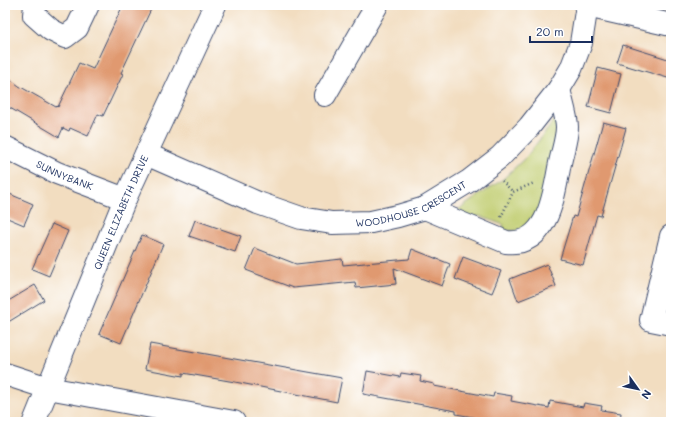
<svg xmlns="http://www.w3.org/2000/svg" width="676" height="427" font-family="Mali,sans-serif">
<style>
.green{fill:#c0cc6e;stroke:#6e7e66}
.building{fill:#e0996f}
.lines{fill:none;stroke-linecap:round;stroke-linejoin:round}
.minor-casing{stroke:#3b496d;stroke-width:24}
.path{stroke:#3b496d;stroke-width:2.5;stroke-dasharray:1 3;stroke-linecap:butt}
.minor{stroke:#fff;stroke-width:22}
.labels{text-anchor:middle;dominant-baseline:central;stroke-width:3;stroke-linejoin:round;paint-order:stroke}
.street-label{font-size:10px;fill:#1b2f5e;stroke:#fff}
</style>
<rect width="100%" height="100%" fill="#fff"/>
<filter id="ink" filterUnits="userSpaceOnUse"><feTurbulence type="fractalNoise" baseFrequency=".025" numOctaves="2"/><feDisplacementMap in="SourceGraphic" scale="8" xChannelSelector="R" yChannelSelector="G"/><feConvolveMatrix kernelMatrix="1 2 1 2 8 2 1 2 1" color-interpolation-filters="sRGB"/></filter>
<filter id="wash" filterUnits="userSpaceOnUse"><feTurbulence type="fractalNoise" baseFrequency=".012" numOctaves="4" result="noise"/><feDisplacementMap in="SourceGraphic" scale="16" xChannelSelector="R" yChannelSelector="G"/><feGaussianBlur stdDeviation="0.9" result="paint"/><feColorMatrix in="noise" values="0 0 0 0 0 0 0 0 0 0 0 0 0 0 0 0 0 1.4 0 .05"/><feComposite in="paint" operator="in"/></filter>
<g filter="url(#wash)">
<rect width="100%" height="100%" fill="#f2ddc0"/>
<path class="green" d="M 557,117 L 558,153 L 549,159 L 545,176 L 550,184 C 541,210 536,235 502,230 L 504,225 L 479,216 L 469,219 L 455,212 L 503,179 L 527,156 Z"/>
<g id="blocks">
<path class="building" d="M 123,5 L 153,5 L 121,73 L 123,74 L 103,116 L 98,114 L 88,136 L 70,128 L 69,131 L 63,128 L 59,137 L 5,105 L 5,75 L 19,86 L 56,107 L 57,106 L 58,107 L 79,63 L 93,69 Z
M 623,45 L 671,60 L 671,79 L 617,63 Z
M 598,68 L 621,74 L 611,113 L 588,107 Z
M 603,122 L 626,128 L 601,216 L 597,215 L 583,265 L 560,259 L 573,216 L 576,217 Z
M 5,192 L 33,204 L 24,225 L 5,217 Z
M 195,220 L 241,236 L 235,252 L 189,236 Z
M 52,224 L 68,231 L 49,276 L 32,269 Z
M 142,235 L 163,244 L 121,343 L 99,334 Z
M 255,248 L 296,264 L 342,259 L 343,265 L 409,259 L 412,249 L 450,264 L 442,286 L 394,268 L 396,284 L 356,288 L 355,282 L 293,288 L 246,270 Z
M 463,257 L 501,271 L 492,293 L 455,279 Z
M 547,264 L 556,286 L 518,301 L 510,279 Z
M 35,285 L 44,300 L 5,324 L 5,303 Z
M 150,344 L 342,378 L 337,402 L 235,382 L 183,373 L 183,376 L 145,369 Z
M 367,371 L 400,377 L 401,373 L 421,376 L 420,381 L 434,384 L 434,386 L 493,397 L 494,393 L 512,396 L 511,401 L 549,408 L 550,401 L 583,407 L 584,403 L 602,406 L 601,410 L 621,413 L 620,422 L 500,422 L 456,414 L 456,411 L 363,394 Z"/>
</g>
</g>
<g filter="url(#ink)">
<use href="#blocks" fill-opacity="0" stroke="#3b496d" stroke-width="1"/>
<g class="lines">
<defs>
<g id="minor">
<path d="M 35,5 L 34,15 L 51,30 L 65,37 L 77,28 L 88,5"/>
<path d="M 587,6 L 671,25"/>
<path d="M 325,95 L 377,5"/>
<path id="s1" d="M 5,147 L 57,173 L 125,199"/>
<path id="s2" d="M 146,154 L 258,203 L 301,218 L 332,223 L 371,222 L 398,216 L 425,208 L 469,181 L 500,157 L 529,127 L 559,89 L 571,69 L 581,43 L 587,5"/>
<path d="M 425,208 L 506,242 C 549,247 554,193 560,163 C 562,153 567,138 567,127 C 567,117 561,99 559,89"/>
<path d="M 671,236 L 651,320 L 671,324"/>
<path d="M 5,374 L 48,388 L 234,422"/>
<path id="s3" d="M 34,422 L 125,199 L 215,5"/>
</g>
</defs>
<use href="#minor" class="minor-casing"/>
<path class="path" d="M 502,181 L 513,192
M 501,217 L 513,192 L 534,183"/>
<use href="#minor" class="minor"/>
</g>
</g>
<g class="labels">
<g class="street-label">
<text stroke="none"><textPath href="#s1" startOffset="66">SUNNYBANK</textPath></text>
<text stroke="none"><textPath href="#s2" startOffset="282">WOODHOUSE CRESCENT</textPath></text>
<text stroke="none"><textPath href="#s3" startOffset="227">QUEEN ELIZABETH DRIVE</textPath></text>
</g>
</g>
<rect width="676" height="427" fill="none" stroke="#fff" stroke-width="20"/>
<g transform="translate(638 389) rotate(123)" stroke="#ffffff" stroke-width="3" paint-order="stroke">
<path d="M0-3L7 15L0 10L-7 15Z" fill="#1b2f5e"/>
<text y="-6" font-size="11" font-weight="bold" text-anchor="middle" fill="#1b2f5e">N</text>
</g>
<path d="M530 36v6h62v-6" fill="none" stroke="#1b2f5e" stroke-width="2"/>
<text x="536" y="36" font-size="12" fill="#1b2f5e" stroke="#ffffff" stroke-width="3" paint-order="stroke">20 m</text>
</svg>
